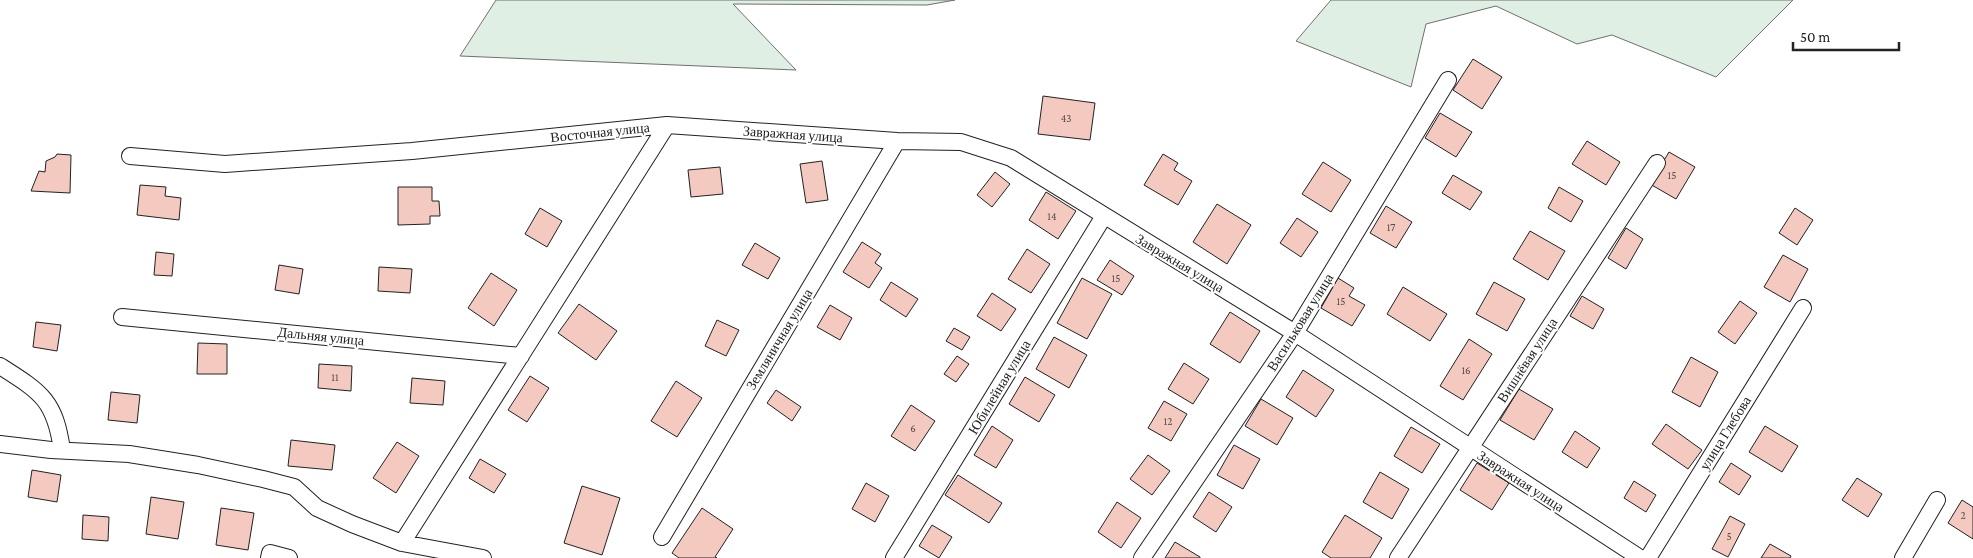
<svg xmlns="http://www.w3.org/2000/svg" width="1973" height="558" font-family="'Crimson Pro',serif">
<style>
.green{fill:#e0efe3;stroke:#6f6f6f}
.building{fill:#f3c9c0;stroke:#222}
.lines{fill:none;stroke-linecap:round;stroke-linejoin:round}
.minor-casing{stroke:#222;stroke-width:18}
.minor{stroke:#fff;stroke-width:16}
.labels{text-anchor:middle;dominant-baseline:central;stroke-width:4;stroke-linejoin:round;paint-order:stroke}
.number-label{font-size:11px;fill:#564c4a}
.street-label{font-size:14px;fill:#222;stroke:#fff}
</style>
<rect width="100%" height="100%" fill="#fff"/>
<path class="green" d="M 496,0 L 955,0 L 927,5 L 733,4 L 796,70 L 460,56 Z
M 1331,0 L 1793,0 L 1716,77 L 1612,35 L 1577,44 L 1496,6 L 1426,24 L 1411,87 L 1296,41 Z"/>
<path class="building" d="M 1473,59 L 1502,77 L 1482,109 L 1453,90 Z
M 1043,96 L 1095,103 L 1090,140 L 1038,134 Z
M 1440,113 L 1472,132 L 1456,157 L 1425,138 Z
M 1587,141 L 1620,162 L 1606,185 L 1572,164 Z
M 1669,152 L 1695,167 L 1676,199 L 1650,184 Z
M 57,154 L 71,155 L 70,193 L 31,191 L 39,171 L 45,172 L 46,161 L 55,157 Z
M 1163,154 L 1178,163 L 1174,170 L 1192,181 L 1178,205 L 1144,185 Z
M 822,161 L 828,200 L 806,203 L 800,164 Z
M 1323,162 L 1351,180 L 1331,212 L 1302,194 Z
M 720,167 L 723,194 L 691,197 L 688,170 Z
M 995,172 L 1010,184 L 992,207 L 977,195 Z
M 1453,175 L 1482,192 L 1470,210 L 1442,193 Z
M 140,185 L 166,187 L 165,196 L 181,198 L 179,220 L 137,215 Z
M 398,187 L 432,187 L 432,201 L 439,201 L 440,216 L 430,216 L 430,224 L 398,225 Z
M 1559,187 L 1583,201 L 1571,222 L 1548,208 Z
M 1046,192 L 1076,211 L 1058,239 L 1029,220 Z
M 1217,204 L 1251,225 L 1227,264 L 1193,242 Z
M 1386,206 L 1412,222 L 1396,248 L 1370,233 Z
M 540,208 L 562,221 L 547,247 L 525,234 Z
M 1795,208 L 1813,220 L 1797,245 L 1779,233 Z
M 1297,218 L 1318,232 L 1301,257 L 1280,243 Z
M 1626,228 L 1643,239 L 1626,269 L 1608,258 Z
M 1530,231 L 1565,251 L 1548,280 L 1513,259 Z
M 862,242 L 881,254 L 875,263 L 882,268 L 869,288 L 843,272 Z
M 755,243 L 780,258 L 768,279 L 742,265 Z
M 1027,249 L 1050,264 L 1031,293 L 1008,279 Z
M 156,252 L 174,254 L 172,276 L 154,275 Z
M 1783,255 L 1808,269 L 1790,302 L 1764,287 Z
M 1110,260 L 1134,276 L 1122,295 L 1097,280 Z
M 279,265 L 303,269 L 299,294 L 275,290 Z
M 379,267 L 412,269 L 410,293 L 378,291 Z
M 491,273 L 517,290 L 494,326 L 468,308 Z
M 1082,278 L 1112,294 L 1087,339 L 1057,323 Z
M 1338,278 L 1354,288 L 1349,296 L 1365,305 L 1352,326 L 1321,308 Z
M 891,282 L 918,299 L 906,317 L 880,300 Z
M 1494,282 L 1525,299 L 1507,331 L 1476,314 Z
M 1403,287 L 1447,314 L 1430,341 L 1387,314 Z
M 992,293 L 1016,309 L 1001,331 L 977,316 Z
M 1582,296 L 1604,309 L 1593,329 L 1570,316 Z
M 1740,301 L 1757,313 L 1735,344 L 1718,332 Z
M 579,304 L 617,331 L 596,360 L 558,333 Z
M 830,305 L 852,318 L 840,340 L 817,327 Z
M 1230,312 L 1260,331 L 1240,363 L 1210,344 Z
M 717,320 L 739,330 L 726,356 L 705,346 Z
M 36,322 L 61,325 L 57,351 L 33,347 Z
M 954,328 L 970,337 L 962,350 L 946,341 Z
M 1054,337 L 1087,355 L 1069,388 L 1036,369 Z
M 1469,339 L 1492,354 L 1463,400 L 1440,386 Z
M 198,343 L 227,344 L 227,374 L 197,374 Z
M 957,356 L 969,364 L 956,382 L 944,374 Z
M 1691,357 L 1718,372 L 1700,407 L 1672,392 Z
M 1184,363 L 1209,379 L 1193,404 L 1168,389 Z
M 319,364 L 352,366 L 351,391 L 318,388 Z
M 1303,370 L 1334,390 L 1316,417 L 1286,397 Z
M 530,376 L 549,388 L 527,422 L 508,410 Z
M 1025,377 L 1055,395 L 1039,422 L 1009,404 Z
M 412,378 L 445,381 L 443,405 L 410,403 Z
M 676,381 L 702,398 L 677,437 L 651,421 Z
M 1519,389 L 1553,409 L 1534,440 L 1500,420 Z
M 776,390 L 801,407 L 792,421 L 767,403 Z
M 111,392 L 140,395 L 137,423 L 108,420 Z
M 1261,399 L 1293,418 L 1277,445 L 1245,426 Z
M 1164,401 L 1187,414 L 1171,441 L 1148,428 Z
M 911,405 L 935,421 L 915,451 L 891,436 Z
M 1666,424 L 1702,450 L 1688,469 L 1652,444 Z
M 992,426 L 1013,440 L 996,468 L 974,455 Z
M 1765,426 L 1798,446 L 1782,472 L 1749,452 Z
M 1411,427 L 1440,444 L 1422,473 L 1394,456 Z
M 1575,431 L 1600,448 L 1587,468 L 1562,452 Z
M 291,440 L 335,445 L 332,470 L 288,466 Z
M 397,442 L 419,456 L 396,493 L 373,478 Z
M 1234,445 L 1260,459 L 1243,489 L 1217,475 Z
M 1148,455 L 1170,471 L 1152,495 L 1130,479 Z
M 480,459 L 506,474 L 494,493 L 469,478 Z
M 1477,463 L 1509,483 L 1492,510 L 1460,490 Z
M 1731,463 L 1751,476 L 1739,495 L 1719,482 Z
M 32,470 L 61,475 L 57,502 L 28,497 Z
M 1380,472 L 1409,489 L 1392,519 L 1363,502 Z
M 958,475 L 1002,503 L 989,523 L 945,495 Z
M 1857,478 L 1882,494 L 1868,517 L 1842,500 Z
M 1634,481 L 1656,495 L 1646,512 L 1624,498 Z
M 866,483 L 889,496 L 875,522 L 852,509 Z
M 582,486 L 620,498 L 602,555 L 564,543 Z
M 1209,492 L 1232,507 L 1216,532 L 1193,517 Z
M 151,497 L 184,502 L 178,539 L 146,534 Z
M 1962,500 L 1973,507 L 1973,539 L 1948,523 Z
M 1117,502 L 1141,518 L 1121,548 L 1098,532 Z
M 221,508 L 254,513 L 248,550 L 216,545 Z
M 702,508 L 733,529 L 715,557 L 717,558 L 679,558 L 672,553 Z
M 83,515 L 109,517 L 108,541 L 82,539 Z
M 1345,515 L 1382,538 L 1370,558 L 1331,558 L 1322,552 Z
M 1730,516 L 1745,524 L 1728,557 L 1712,549 Z
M 932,525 L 952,537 L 939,558 L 919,546 Z
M 1175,542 L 1200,557 L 1200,558 L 1165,558 Z
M 1770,544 L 1791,556 L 1790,558 L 1761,558 Z"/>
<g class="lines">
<defs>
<path id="minor" d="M 130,156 L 225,164 L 412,151 L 667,125 L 897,141 L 961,142 L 1011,158 L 1295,333 L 1640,558
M 122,317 L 521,356
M 0,366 C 41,392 55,400 62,450
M 0,444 L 51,450 L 129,454 L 198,465 L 263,479 L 294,487 L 317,508 L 352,524 L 402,543 L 483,558
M 662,537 L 897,141
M 402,543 L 667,125
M 269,558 L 270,553 L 289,558
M 894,558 L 1104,216
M 1142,558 L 1295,333 L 1448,80
M 1398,558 L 1657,163
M 1648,558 L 1803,308
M 1903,558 L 1937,500"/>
</defs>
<use href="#minor" class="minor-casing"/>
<use href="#minor" class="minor"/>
</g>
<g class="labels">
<g class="number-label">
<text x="1066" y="118">43</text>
<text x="1672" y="175">15</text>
<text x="1052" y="216">14</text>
<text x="1391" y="227">17</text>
<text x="1116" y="278">15</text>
<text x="1341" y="301">15</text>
<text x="1466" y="370">16</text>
<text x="335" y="377">11</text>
<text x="1168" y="421">12</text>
<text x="913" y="428">6</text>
<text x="1963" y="515">2</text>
<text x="1729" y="536">5</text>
</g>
<g class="street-label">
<text transform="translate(600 132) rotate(-6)">Восточная улица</text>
<text transform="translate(793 134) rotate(4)">Завражная улица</text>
<text transform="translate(1180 263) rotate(31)">Завражная улица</text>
<text transform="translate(1300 322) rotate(-58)">Васильковая улица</text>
<text transform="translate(321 336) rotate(6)">Дальняя улица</text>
<text transform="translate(779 339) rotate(-59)">Земляничная улица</text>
<text transform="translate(1527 360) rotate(-57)">Вишнёвая улица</text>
<text transform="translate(999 387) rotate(-59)">Юбилейная улица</text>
<text transform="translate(1725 433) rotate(-58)">улица Глебова</text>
<text transform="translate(1521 481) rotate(33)">Завражная улица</text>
</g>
</g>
<path d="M1793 42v8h106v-8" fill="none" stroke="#222222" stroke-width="2.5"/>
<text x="1800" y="42" font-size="15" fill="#222222" stroke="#ffffff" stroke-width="4" paint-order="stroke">50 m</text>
</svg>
